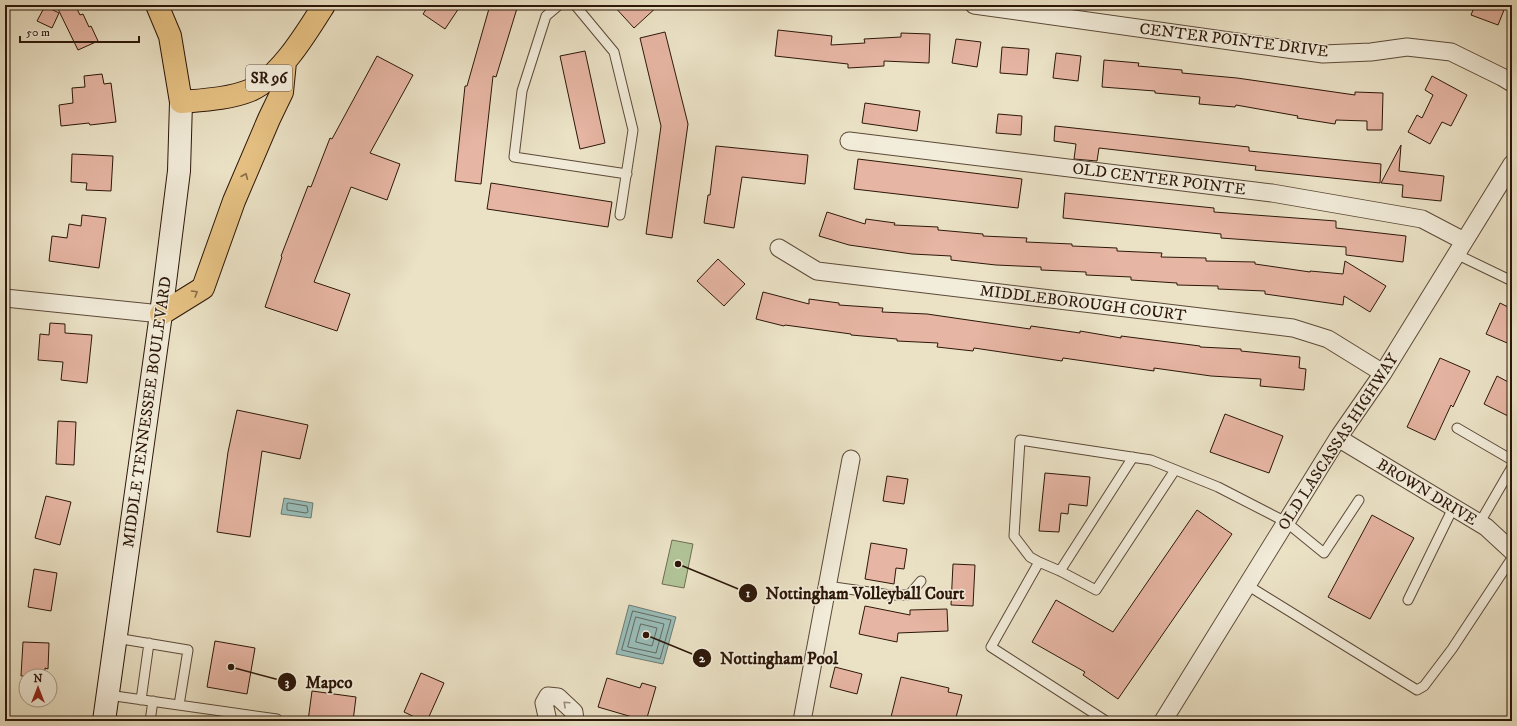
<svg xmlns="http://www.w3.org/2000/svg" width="1517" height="726" font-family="'IM FELL DW Pica',serif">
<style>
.green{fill:#b2c499;stroke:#6f6e51}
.water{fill:#99bdb9;stroke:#6d7b73}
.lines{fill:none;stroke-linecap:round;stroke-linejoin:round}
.shore{stroke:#626a61;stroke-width:1}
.building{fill:#e6b5a3;stroke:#2c1709}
.service-casing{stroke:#5c4a38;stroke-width:11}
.minor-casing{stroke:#5c4a38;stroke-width:19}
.secondary-casing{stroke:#2c1709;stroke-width:24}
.primary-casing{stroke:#2c1709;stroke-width:24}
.service{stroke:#f2ecda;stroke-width:9}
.minor{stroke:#f2ecda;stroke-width:17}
.secondary{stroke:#f2ecda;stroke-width:22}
.primary{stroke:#e6c183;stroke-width:22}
.oneway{stroke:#896c46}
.oneway2{stroke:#998c7c}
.labels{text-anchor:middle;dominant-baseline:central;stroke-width:3;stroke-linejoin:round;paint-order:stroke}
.shield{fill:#f2ecda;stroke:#675748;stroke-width:1}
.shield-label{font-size:15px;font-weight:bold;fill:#2c1709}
.street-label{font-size:16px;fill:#2c1709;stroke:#f2ecda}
.leader{fill:none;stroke:#2c1709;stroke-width:1.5}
.callout-dot{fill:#2c1709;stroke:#f2ecda;stroke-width:1.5}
.mark-label{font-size:12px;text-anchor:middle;font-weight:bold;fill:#fff}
.callout-label{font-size:17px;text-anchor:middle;font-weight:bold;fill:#2c1709;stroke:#f2ecda;stroke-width:3;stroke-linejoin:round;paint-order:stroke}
</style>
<rect width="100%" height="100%" fill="#ebe2c6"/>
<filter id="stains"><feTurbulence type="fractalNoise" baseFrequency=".005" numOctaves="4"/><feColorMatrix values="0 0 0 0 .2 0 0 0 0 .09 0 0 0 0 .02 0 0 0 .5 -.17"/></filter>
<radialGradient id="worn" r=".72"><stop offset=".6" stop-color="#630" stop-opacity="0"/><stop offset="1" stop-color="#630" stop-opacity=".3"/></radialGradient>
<path class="green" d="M 672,540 L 693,544 L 684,588 L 662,584 Z"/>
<path class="water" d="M 284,498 L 313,503 L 311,518 L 281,514 Z
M 629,605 L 676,617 L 663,664 L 616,654 Z"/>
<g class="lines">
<path class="shore" d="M 289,503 L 307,506 L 308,512 L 306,513 L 287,510 L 287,504 Z
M 633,611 L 671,620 L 660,659 L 622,650 Z
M 636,617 L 664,624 L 656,653 L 628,647 Z
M 641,624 L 657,628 L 652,646 L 636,642 Z"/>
</g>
<path class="building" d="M 68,5 L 75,5 L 80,15 L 83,14 L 89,27 L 91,26 L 98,41 L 78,50 L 58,9 Z
M 429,5 L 461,5 L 445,29 L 423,14 Z
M 490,5 L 518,5 L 496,77 L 493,76 L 481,184 L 455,181 L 465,86 L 467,86 Z
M 613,5 L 659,5 L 634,28 Z
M 1475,5 L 1506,5 L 1498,25 L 1471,15 Z
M 45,6 L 59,13 L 52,28 L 37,21 Z
M 778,30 L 832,36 L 831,45 L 865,43 L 864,39 L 901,37 L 901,33 L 930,34 L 929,63 L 884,61 L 884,66 L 848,68 L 848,64 L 775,56 Z
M 665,32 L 688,124 L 672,238 L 646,234 L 661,126 L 640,38 Z
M 956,39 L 981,42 L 977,67 L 952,63 Z
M 1002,47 L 1029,49 L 1027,75 L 1000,73 Z
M 585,51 L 605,143 L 580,149 L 560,56 Z
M 1056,53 L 1081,56 L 1078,81 L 1053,78 Z
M 377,56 L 413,75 L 370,153 L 400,164 L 387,200 L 351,187 L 314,282 L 350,294 L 337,331 L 265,307 L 282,257 L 281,256 L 308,186 L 311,187 L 330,138 L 332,139 Z
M 1104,60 L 1139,63 L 1138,66 L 1182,70 L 1182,73 L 1237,78 L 1355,95 L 1355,92 L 1383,93 L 1382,130 L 1367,130 L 1367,121 L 1336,120 L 1335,124 L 1297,118 L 1298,116 L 1236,105 L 1235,107 L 1199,104 L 1200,97 L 1155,93 L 1155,91 L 1102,87 Z
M 102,74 L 104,84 L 111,83 L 116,122 L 90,125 L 89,123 L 61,126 L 59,105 L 73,103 L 72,88 L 85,87 L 84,76 Z
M 1432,76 L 1467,95 L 1451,126 L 1442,122 L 1430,144 L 1408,132 L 1417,115 L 1422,118 L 1433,95 L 1425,90 Z
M 865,103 L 920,111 L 917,131 L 862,123 Z
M 998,114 L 1022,116 L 1021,135 L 996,133 Z
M 1055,126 L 1249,147 L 1249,151 L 1381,164 L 1380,183 L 1255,170 L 1256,166 L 1099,148 L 1097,161 L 1074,159 L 1076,144 L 1054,141 Z
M 1401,145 L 1399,171 L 1444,176 L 1441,201 L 1402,197 L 1403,185 L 1381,183 Z
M 716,146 L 808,155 L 805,184 L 742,177 L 734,228 L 704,223 L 708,195 L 710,195 Z
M 72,154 L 113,156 L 111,191 L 86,190 L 87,183 L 71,182 Z
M 858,159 L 1022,179 L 1018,208 L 854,189 Z
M 491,183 L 612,202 L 608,227 L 487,209 Z
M 1065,193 L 1214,208 L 1214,212 L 1336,221 L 1336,228 L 1406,236 L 1403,262 L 1346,255 L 1346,247 L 1221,238 L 1221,234 L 1063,218 Z
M 827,212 L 865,224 L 866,219 L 895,223 L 894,225 L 938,227 L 938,230 L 983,234 L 983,236 L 1027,238 L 1026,242 L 1072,244 L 1072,246 L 1117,248 L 1117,251 L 1162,253 L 1161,257 L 1206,258 L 1206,261 L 1255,262 L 1255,264 L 1310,272 L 1310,271 L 1343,274 L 1345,261 L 1386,286 L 1370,312 L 1344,296 L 1343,305 L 1265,294 L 1265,291 L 1218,289 L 1218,286 L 1177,285 L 1177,283 L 1131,280 L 1131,277 L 1086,275 L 1086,272 L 1041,270 L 1041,267 L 996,265 L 951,260 L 951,256 L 912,254 L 849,245 L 819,236 Z
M 82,215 L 106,218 L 99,268 L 49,261 L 52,236 L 67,238 L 69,224 L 81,226 Z
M 718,259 L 745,284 L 724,306 L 697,281 Z
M 763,292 L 809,304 L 809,299 L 839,303 L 839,305 L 883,308 L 882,312 L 927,314 L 1030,329 L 1031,326 L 1080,333 L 1080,331 L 1121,338 L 1121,336 L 1200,346 L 1200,347 L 1241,349 L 1241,351 L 1300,357 L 1299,368 L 1306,369 L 1304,390 L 1260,386 L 1261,379 L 1211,376 L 1154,368 L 1154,371 L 1063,358 L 1062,361 L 974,348 L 973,351 L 937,347 L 938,343 L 897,341 L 897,339 L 851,335 L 851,334 L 785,325 L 784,326 L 756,319 Z
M 1500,303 L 1512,309 L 1512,345 L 1486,334 Z
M 50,323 L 65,324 L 65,333 L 92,335 L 87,383 L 61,380 L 63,362 L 38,360 L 40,334 L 49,335 Z
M 1440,358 L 1470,371 L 1453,407 L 1451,405 L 1435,440 L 1407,427 Z
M 1497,376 L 1512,384 L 1512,418 L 1484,404 Z
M 237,410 L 308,425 L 300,459 L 262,451 L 250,537 L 217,532 L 228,452 Z
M 1225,414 L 1283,436 L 1269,473 L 1210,452 Z
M 58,421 L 76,422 L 74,465 L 56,464 Z
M 1045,473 L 1090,477 L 1087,506 L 1069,504 L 1068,514 L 1061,513 L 1059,532 L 1039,531 Z
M 887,476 L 908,479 L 904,504 L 883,501 Z
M 46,496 L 71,502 L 60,545 L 35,538 Z
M 1197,510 L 1232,534 L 1118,699 L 1083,675 L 1085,672 L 1032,642 L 1056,600 L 1113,632 Z
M 1372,515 L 1414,538 L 1370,619 L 1328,597 Z
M 871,543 L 907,549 L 904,569 L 896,568 L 894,584 L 865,579 Z
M 953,564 L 975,565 L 973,606 L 951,605 Z
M 34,569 L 57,573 L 51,611 L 28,607 Z
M 865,606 L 910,615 L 910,610 L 947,609 L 948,631 L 898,633 L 897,642 L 859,634 Z
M 215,641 L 255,648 L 247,694 L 207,687 Z
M 23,642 L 49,643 L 48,669 L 45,668 L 45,676 L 21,676 Z
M 835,667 L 862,674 L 857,694 L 830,687 Z
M 421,673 L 444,683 L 427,721 L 423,721 L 404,712 Z
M 901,677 L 949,688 L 948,692 L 962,695 L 955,721 L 908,721 L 891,717 Z
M 607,678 L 640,688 L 642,683 L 656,687 L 646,721 L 598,707 Z
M 312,691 L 356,697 L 353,721 L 308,721 Z"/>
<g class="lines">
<defs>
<path id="service" d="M 559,5 L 546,16 L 522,91 L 514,157 L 627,174
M 575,5 L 614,52 L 633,130 L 620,215
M 1456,254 L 1512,281
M 1457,428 L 1512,460
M 1479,524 L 1512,467
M 1039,562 L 1060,571 L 1096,590 L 1175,470
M 1060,571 L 1133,457
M 1247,585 L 1417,690 L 1424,686 L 1452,649 L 1512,558
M 827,586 L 890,595 L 909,595 L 921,581
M 1408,600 L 1453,508
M 116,638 L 188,650 L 179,705
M 108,695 L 277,719
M 141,700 L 149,643
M 150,721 L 153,701
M 1106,721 L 991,647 L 1039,562 L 1030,557 L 1014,536 L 1020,440 L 1151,460 L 1218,487 L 1286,522 L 1324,553 L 1359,500"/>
<path id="minor" d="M 974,5 L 1323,54 L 1371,52 L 1407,47 L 1451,52 L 1502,77 L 1512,83
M 849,141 L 1272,193 L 1422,219 L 1464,241
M 779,248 L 817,271 L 1293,328 L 1328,339 L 1383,373
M 5,298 L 161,314
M 1338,438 L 1486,527 L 1512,551
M 548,721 L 544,703 L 548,696 L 558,697 L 574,712 L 575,721
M 802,721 L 851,459
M 1163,721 L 1338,438 L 1383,373 L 1512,164"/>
<path id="secondary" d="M 104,721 L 161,314 L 179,171 L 181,102"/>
<path id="primary" d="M 157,5 L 170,36 L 181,102 C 204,100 229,99 251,90 C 280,77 307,32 324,5
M 161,314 L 203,288 L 234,201 L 269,119 L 282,92 L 285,62"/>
</defs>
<use href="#service" class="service-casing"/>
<use href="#minor" class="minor-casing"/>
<use href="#secondary" class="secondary-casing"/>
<use href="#primary" class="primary-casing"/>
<use href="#service" class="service"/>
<use href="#minor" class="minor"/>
<use href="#secondary" class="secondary"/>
<use href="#primary" class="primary"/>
</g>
<defs><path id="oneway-chevron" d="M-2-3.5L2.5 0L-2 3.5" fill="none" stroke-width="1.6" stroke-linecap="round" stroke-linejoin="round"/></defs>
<g class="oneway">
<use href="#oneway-chevron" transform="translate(245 176) rotate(-67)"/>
<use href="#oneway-chevron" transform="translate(195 293) rotate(-31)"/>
</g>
<use class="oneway2" href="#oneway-chevron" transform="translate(566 704) rotate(-137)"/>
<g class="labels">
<rect class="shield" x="246" y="65" width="46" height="26" rx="3"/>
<g class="shield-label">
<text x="269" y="78">SR 96</text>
</g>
<g class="street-label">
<text transform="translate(1234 40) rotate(7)">CENTER POINTE DRIVE</text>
<text transform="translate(1159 179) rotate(7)">OLD CENTER POINTE</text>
<text transform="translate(1083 303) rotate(7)">MIDDLEBOROUGH COURT</text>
<text transform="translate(147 412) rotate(-82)">MIDDLE TENNESSEE BOULEVARD</text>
<text transform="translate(1338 442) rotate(-57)">OLD LASCASSAS HIGHWAY</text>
<text transform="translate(1427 492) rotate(31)">BROWN DRIVE</text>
</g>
</g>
<path class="leader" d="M678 564L748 593M646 635L702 658M231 667L287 682"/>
<g class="callout-dot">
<circle cx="678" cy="564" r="4"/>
<circle cx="646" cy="635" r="4"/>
<circle cx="231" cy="667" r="4"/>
<circle cx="748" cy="593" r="10"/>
<circle cx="702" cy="658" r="10"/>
<circle cx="287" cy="682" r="10"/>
</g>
<g class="mark-label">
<text x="748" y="597">1</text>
<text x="702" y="662">2</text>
<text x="287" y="686">3</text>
</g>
<g class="callout-label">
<text x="865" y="599">Nottingham Volleyball Court</text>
<text x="779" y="664">Nottingham Pool</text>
<text x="329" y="688">Mapco</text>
</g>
<rect width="1517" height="726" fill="none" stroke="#ebe2c6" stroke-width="20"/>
<rect x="6" y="6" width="1505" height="714" fill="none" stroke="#2c1709" stroke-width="2"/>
<rect x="10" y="10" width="1497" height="706" fill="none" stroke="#2c1709"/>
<g transform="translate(38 688)"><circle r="19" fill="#f2ecda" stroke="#a39786"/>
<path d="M0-3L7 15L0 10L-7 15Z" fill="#8f2418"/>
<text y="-6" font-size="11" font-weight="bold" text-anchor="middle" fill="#2c1709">N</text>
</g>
<path d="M20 36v6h119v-6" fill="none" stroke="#2c1709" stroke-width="2"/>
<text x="26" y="36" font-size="12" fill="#2c1709" stroke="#f2ecda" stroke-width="3" paint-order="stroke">50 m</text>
<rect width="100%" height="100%" filter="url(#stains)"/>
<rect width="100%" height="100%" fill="url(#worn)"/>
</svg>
